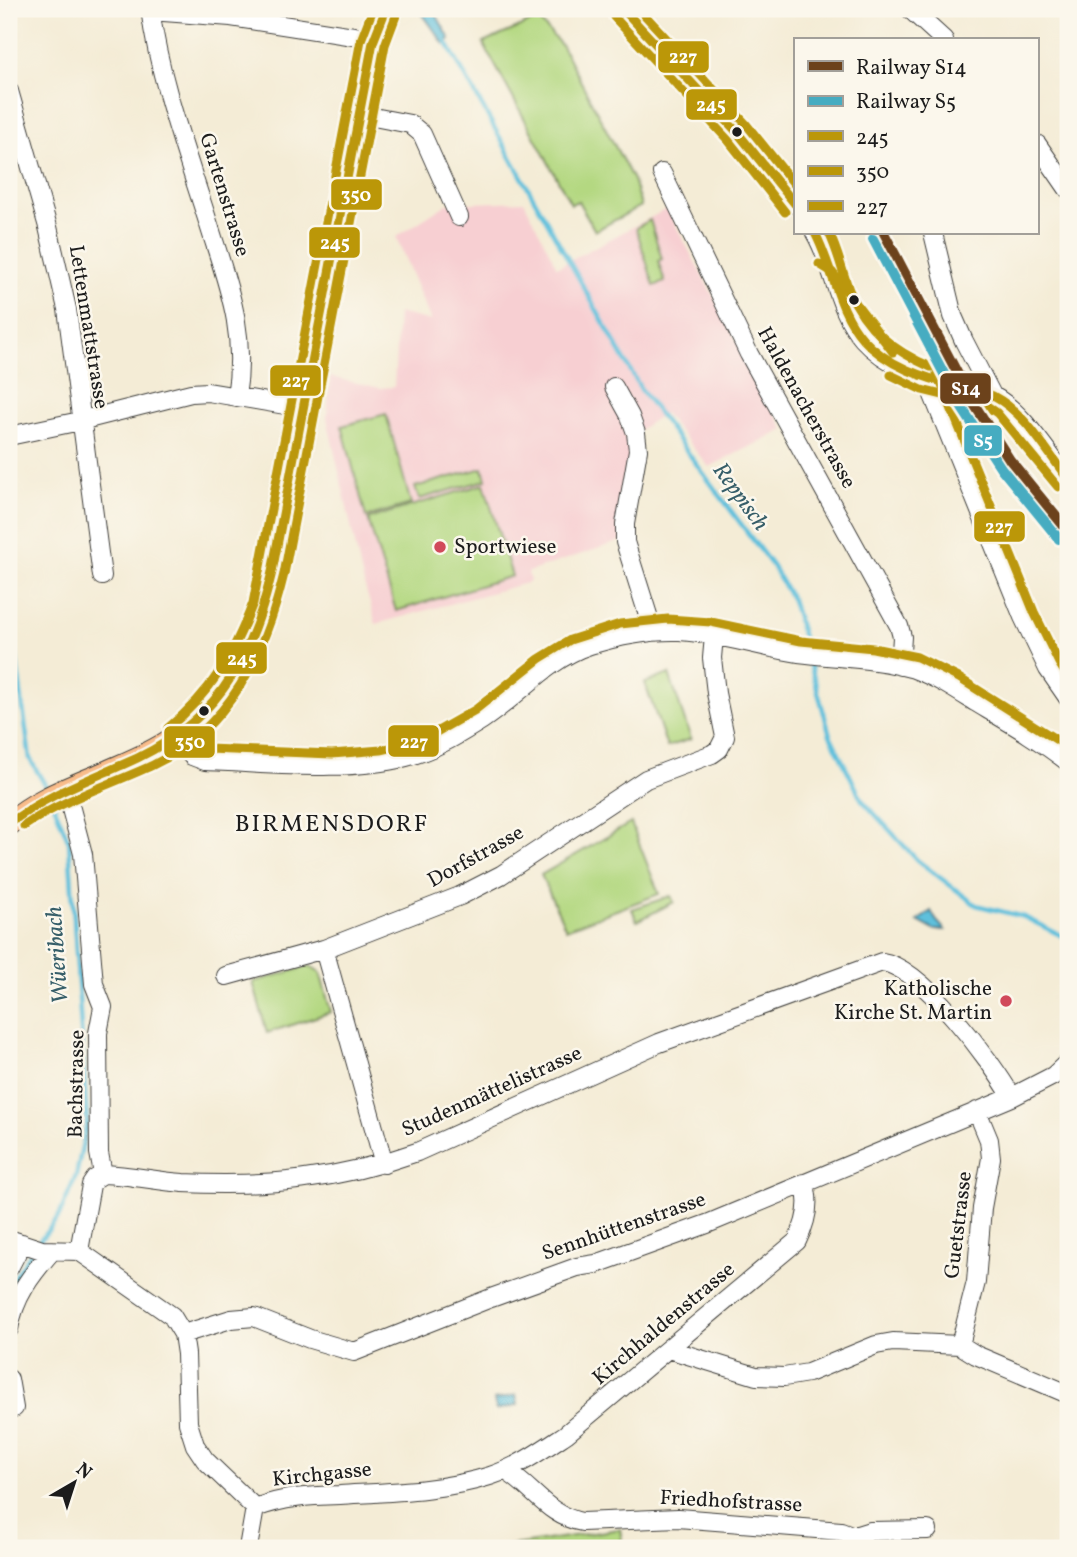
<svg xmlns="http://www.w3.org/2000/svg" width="1077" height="1557" font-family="Vollkorn,serif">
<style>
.built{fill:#f7cfd2}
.green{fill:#b4d881;stroke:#687a4e;stroke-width:2}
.water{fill:#5ec0dc;stroke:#3d6e7c;stroke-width:2}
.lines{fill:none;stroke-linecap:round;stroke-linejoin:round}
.stream{stroke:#5ec0dc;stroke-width:4.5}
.minor-casing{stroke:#3c3b38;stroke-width:20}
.major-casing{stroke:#3c3b38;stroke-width:25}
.minor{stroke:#fff;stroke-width:18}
.major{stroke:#f9bc8a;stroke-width:23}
.bus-1-casing{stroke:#fbf7ec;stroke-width:14}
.bus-2-casing{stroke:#fbf7ec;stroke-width:14}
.bus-3-casing{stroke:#fbf7ec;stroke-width:14}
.bus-1{stroke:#bb9708;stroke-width:9}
.bus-2{stroke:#bb9708;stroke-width:9}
.bus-3{stroke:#bb9708;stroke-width:9}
.rail-1-casing{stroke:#fbf7ec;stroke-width:16}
.rail-2-casing{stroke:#fbf7ec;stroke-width:16}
.rail-1{stroke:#6c421b;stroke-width:10}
.rail-2{stroke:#46acc1;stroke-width:10}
.bus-dot{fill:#1c1c1c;stroke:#fbf7ec;stroke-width:2.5}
.poi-dot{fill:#d1495b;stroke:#fbf7ec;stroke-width:2.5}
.labels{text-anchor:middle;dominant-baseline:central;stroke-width:5;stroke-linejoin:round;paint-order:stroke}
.street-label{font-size:21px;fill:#1c1c1c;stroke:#fbf7ec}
.poi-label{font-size:21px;fill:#1c1c1c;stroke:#fbf7ec;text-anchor:start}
.water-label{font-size:23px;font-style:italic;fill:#365e69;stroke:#fbf7ec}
.quarter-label{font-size:24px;letter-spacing:2px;fill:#1c1c1c;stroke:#fbf7ec}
.line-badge{stroke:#fbf7ec;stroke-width:2.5}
.badge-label{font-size:19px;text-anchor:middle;font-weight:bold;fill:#fff}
</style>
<rect width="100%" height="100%" fill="#fbf7ec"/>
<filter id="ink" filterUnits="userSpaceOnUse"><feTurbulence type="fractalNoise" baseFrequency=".0143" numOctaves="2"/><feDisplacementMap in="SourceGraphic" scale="14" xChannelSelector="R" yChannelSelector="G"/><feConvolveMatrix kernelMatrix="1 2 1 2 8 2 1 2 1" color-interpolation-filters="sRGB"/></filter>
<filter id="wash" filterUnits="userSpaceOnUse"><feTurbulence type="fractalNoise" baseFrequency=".00686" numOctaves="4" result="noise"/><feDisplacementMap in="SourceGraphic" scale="28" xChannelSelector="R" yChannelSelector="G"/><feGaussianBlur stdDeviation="1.57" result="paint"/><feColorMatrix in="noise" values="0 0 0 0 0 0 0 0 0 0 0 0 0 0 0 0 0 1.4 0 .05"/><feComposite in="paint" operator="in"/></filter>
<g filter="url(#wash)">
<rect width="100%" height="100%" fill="#f4ecd6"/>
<path class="built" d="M 524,201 L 557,267 L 667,209 L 784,430 L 709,467 L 664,413 L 632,435 L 621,541 L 528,572 L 530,582 L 376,624 L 363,580 L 327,418 L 330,377 L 380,388 L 394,387 L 398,313 L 431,321 L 396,237 L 447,204 Z"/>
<path class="green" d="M 538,19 L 562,46 L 633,180 L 641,206 L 595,231 L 578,201 L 571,204 L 483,43 Z
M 650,220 L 662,259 L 658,261 L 665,282 L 654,286 L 636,228 Z
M 386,414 L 411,504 L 366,517 L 342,426 Z
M 483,468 L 486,480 L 419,499 L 415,487 Z
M 484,484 L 512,576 L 396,611 L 368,519 Z
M 669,674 L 691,739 L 667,747 L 645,683 Z
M 631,823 L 659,894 L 566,929 L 541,875 Z
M 671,896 L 674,902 L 637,921 L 632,909 Z
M 310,966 L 320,972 L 331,1012 L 267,1033 L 253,982 Z
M 620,1529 L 623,1548 L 495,1548 Z"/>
<path class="water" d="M 419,9 L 433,9 L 450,39 L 444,44 Z
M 931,911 L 936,920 L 945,930 L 934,930 L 918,921 Z
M 516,1395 L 518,1405 L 496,1410 L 494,1400 Z"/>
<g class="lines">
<path class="stream" d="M 444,38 L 642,391 L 773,567 L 792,600 L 806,648
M 9,606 L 30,759 L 48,790
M 809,660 L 830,735 L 862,800 L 917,860 L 976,905 L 1024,917 L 1068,939
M 38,1243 L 59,1216 L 76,1176 L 87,1122 L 69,842 L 54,805
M 9,1291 L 13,1280 L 31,1253"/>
</g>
</g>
<g filter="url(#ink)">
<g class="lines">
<defs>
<path id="minor" d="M 150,9 C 160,82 187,155 209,225 C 228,286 247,331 236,397
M 623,9 L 737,132 L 795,204
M 910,9 L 944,40
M 150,11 L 231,17 L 360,37 L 373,42
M 9,91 L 48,227 L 67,309 L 102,576
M 358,114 L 410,124 L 422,134 L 459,217
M 1037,144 L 1068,189
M 662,173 L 749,354 L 899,626 L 902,637 L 900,666
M 815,233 C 835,267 836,308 863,339 C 887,366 924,378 957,386 C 969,389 982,391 993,396 C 1022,411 1048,454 1068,479
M 933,233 L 953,316 L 964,341 L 992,395
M 926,378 L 1023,617 L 1048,669 L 1068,698
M 614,387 L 630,416 L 636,433 L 638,450 L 625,524 L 625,542 L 653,631
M 9,436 L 80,421 L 191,393 L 208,392 L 303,408
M 176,737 L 192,756 L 205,761 C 268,763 346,773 406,757 C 434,750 458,735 482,720 C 519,696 547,659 590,645 C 619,636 649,630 679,631 C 719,633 759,647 799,653 C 836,658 878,658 914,669 C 936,677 956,690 975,702 C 1007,721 1039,739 1068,762
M 66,790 L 83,854 L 94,984 L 103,1007 L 98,1033 L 99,1153 L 103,1174
M 324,949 L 384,1164
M 226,976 L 324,949 L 460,896 L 501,875 L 646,779 L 712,754 L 719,749 L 725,737 L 716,693 L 712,658 L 714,636
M 103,1174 C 130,1175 157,1181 183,1183 C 267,1187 338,1180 417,1152 L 659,1043 L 882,962 C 922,967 992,1062 1012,1097
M 9,1239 L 42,1250 L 79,1251 L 172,1316 L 183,1334 L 186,1354 L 188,1423 L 195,1445 L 205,1460 L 255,1508
M 79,1251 L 91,1185 L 95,1179 L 103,1174
M 9,1268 L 22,1243
M 9,1329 C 14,1297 31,1275 52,1251
M 183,1334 L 231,1319 L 254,1317 L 310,1339 L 354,1352 L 491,1298 L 577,1267 L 596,1264 L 707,1224 L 1012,1097 L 1053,1076 L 1068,1062
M 960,1345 L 976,1282 L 982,1208 L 991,1158 L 989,1140 L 977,1111
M 668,1349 L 756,1376 L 784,1377 L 808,1373 L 876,1345 L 893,1342 L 960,1345 L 976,1355 L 1068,1394
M 9,1379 L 14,1408
M 506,1471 C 534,1488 548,1516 582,1522 L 678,1518 L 841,1531 L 854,1536 L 870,1531 L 928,1530
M 255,1508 C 285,1497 308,1496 340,1495 C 389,1492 443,1491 490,1476 C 518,1467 542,1450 566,1434 L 797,1241 C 806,1223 811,1202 804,1183
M 248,1548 L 255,1508"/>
<path id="major" d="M 9,824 C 36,800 70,788 103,774 C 125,764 150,755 170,741 C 232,699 257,643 272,572 L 373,42 L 386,9"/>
</defs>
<use href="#minor" class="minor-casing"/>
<use href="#major" class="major-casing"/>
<use href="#minor" class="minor"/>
<use href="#major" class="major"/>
<defs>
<path id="bus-1" d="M 623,9 L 737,132 L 795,204
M 815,233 C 833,267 837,310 863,339 C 887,366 924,378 958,386 C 969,389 983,391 993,396 C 1026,413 1046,451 1068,479
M 9,824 C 43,797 83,782 122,765 C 213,727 250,665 272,572 L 373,42 L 386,9"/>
<path id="bus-2" d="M 614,17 L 728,140 L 785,212
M 819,264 L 832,272 L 893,352
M 891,375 L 922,390 L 987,406 L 997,413 L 1058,487
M 24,826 C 64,799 110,785 153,765 C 230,728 265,653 284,574 L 385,45 L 397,13"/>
<path id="bus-3" d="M 639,9 L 746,124 L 795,185
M 829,233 C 838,251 842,271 849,290 C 865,328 893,351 931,367
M 937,373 L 1034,612 L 1059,663 L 1068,677
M 168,728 C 212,692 233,655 253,603 L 361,40 L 373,9
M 185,729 L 199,746 L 208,749 L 332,754 L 381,750 L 403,745 L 431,735 L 475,710 L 539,659 L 570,640 L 620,624 L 668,619 L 711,622 L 801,641 L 873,648 L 917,657 L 959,678 L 1068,747"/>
</defs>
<use href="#bus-1" class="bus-1-casing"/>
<use href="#bus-2" class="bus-2-casing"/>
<use href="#bus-3" class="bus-3-casing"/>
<use href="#bus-1" class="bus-1"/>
<use href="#bus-2" class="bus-2"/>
<use href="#bus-3" class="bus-3"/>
<defs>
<path id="rail-1" d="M 884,233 L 972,401 L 1010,460 L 1068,531"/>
<path id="rail-2" d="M 873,239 L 962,408 L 1001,468 L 1059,539"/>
</defs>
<use href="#rail-1" class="rail-1-casing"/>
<use href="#rail-2" class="rail-2-casing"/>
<use href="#rail-1" class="rail-1"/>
<use href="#rail-2" class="rail-2"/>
</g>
</g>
<g class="bus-dot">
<circle cx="737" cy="132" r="6"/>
<circle cx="854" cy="300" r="6"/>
<circle cx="204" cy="711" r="6"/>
</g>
<g class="poi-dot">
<circle cx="440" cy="547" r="7"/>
<circle cx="1006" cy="1001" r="7"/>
</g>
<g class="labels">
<g class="street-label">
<text transform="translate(224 195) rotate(73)">Gartenstrasse</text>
<text transform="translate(88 327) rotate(81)">Lettenmattstrasse</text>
<text transform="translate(806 408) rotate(61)">Haldenacherstrasse</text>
<text transform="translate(476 857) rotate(-29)">Dorfstrasse</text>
<text transform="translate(77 1084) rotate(-89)">Bachstrasse</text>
<text transform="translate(492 1092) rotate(-24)">Studenmättelistrasse</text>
<text transform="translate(959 1225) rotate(-83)">Guetstrasse</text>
<text transform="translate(624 1227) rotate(-19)">Sennhüttenstrasse</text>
<text transform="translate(664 1324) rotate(-40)">Kirchhaldenstrasse</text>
<text transform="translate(322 1475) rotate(-6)">Kirchgasse</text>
<text transform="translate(731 1502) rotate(3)">Friedhofstrasse</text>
</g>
<g class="poi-label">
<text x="454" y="547">Sportwiese</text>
<text x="992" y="989" text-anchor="end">Katholische<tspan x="992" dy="24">Kirche St. Martin</tspan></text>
</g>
<g class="water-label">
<text transform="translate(740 497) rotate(54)">Reppisch</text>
<text transform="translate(58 955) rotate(-94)">Wüeribach</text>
</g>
<g class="quarter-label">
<text x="332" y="825">BIRMENSDORF</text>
</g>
</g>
<g class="line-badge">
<rect x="657" y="40" width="53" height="34" rx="7" fill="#bb9708"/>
<rect x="685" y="88" width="53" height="33" rx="7" fill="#bb9708"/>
<rect x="330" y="178" width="53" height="33" rx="7" fill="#bb9708"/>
<rect x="308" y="226" width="53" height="33" rx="7" fill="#bb9708"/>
<rect x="269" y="364" width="53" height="33" rx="7" fill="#bb9708"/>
<rect x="939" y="372" width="53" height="33" rx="7" fill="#6c421b"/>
<rect x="963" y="424" width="40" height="33" rx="7" fill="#46acc1"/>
<rect x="973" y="510" width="53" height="33" rx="7" fill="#bb9708"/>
<rect x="215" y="641" width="53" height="34" rx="7" fill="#bb9708"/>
<rect x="387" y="724" width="53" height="34" rx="7" fill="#bb9708"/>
<rect x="163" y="725" width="53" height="34" rx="7" fill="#bb9708"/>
</g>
<g class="badge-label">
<text x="683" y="63">227</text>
<text x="711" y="111">245</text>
<text x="356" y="201">350</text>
<text x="335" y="249">245</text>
<text x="296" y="387">227</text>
<text x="966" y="395">S14</text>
<text x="983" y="447">S5</text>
<text x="999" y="533">227</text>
<text x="242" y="665">245</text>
<text x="414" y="748">227</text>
<text x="190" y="748">350</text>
</g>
<rect width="1077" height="1557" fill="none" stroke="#fbf7ec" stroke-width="35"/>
<rect x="794" y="38" width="245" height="196" fill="#fbf7ec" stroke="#a29f99" stroke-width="2"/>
<rect x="808" y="61" width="35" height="10" fill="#6c421b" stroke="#a29f99" stroke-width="2"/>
<text x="856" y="74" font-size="21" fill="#1c1c1c">Railway S14</text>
<rect x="808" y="96" width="35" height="10" fill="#46acc1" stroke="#a29f99" stroke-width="2"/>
<text x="856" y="108" font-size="21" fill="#1c1c1c">Railway S5</text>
<rect x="808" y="131" width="35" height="10" fill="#bb9708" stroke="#a29f99" stroke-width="2"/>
<text x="856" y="144" font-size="21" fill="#1c1c1c">245</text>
<rect x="808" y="166" width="35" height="10" fill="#bb9708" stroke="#a29f99" stroke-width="2"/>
<text x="856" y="178" font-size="21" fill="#1c1c1c">350</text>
<rect x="808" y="201" width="35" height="10" fill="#bb9708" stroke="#a29f99" stroke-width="2"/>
<text x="856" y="214" font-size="21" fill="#1c1c1c">227</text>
<g transform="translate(74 1483) rotate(39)" stroke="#fbf7ec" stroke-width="5" paint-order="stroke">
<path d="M0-5L12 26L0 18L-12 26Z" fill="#1c1c1c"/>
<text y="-10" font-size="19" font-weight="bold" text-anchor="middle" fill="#1c1c1c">N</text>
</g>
</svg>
